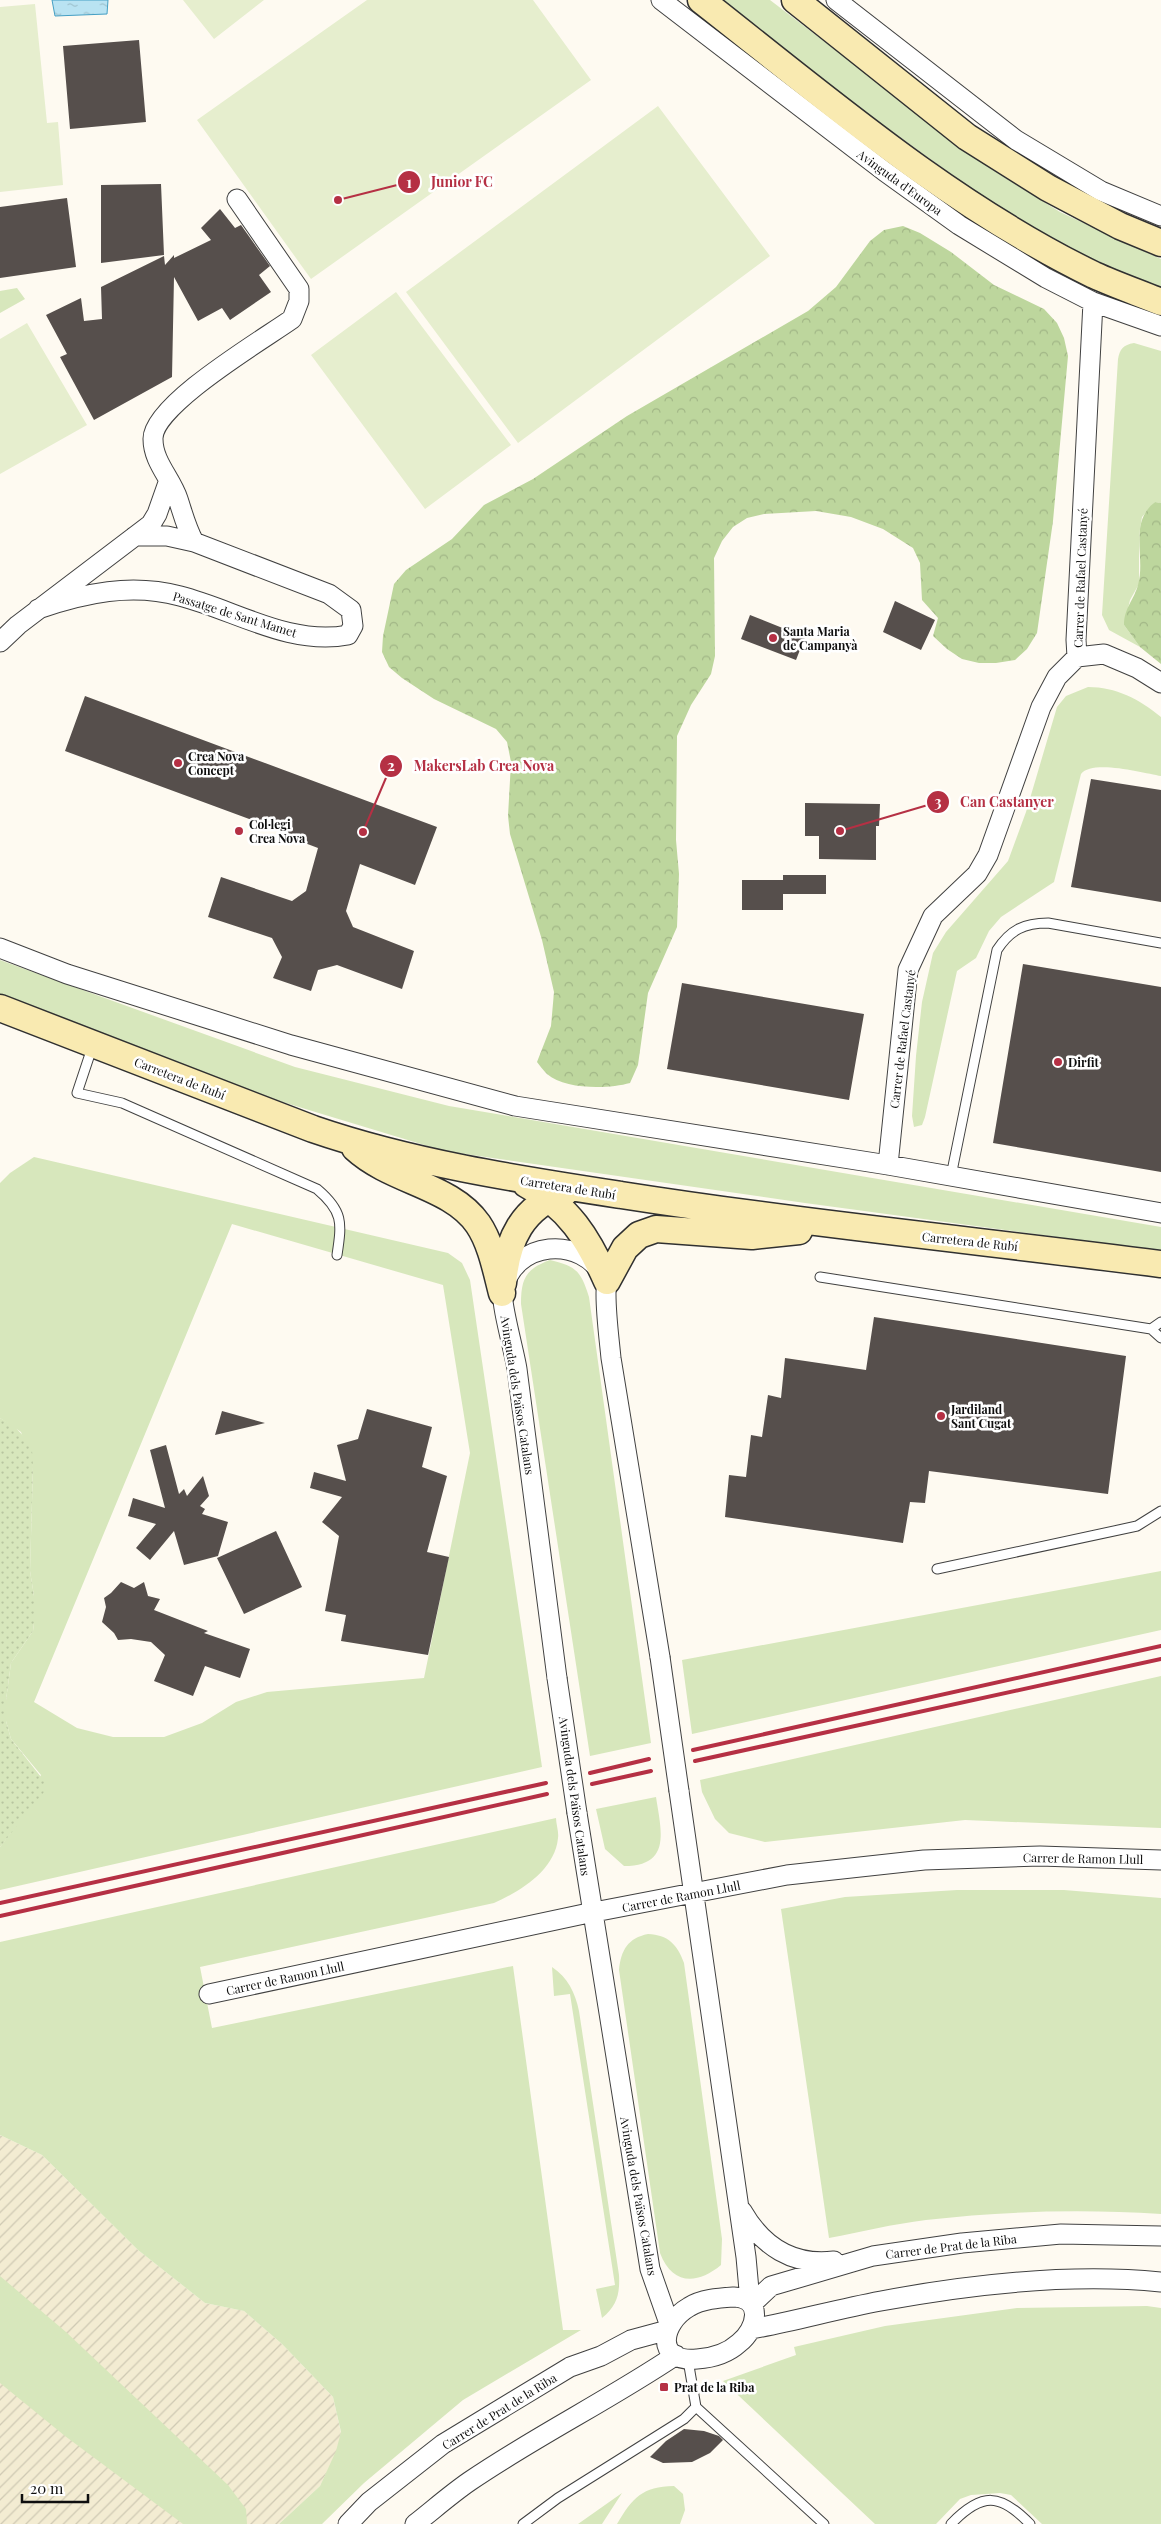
<svg xmlns="http://www.w3.org/2000/svg" width="1161" height="2524" font-family="'Playfair Display',serif">
<style>
.farmland{fill:url(#farmland-furrows)}
.grass{fill:#d7e7bc;fill-rule:evenodd}
.forest{fill:url(#forest-crowns)}
.garden{fill:url(#garden-dots)}
.pitch{fill:#e6eece}
.water{fill:url(#water-ripples);stroke:#459fc4}
.building{fill:#564f4c}
.lines{fill:none;stroke-linecap:round;stroke-linejoin:round}
.lane-casing{stroke:#414141;stroke-width:11}
.street-casing{stroke:#414141;stroke-width:21}
.secondary-casing{stroke:#303030;stroke-width:29}
.lane{stroke:#fff;stroke-width:9}
.street{stroke:#fff;stroke-width:19}
.secondary{stroke:#f9eab1;stroke-width:26}
.rail{stroke:#b53044;stroke-width:4}
.street-bridge-casing{stroke:#414141;stroke-width:21;stroke-linecap:butt}
.street-bridge{stroke:#fff;stroke-width:19}
.poi-dot{fill:#b53044;stroke:#fff;stroke-width:2}
.labels{text-anchor:middle;dominant-baseline:central;stroke-width:5;stroke-linejoin:round;paint-order:stroke}
.street-label{font-size:12px;fill:#0e0e0e;stroke:#fff}
.poi-label{font-size:12px;font-weight:bold;fill:#0e0e0e;stroke:#fff;text-anchor:start}
.leader{fill:none;stroke:#b53044;stroke-width:2}
.callout-dot{fill:#b53044;stroke:#fff;stroke-width:2}
.mark-label{font-size:15px;text-anchor:middle;font-weight:bold;fill:#fff}
.callout-label{font-size:14px;text-anchor:middle;font-weight:bold;fill:#b53044;stroke:#fff;stroke-width:5;stroke-linejoin:round;paint-order:stroke}
</style>
<defs>
<pattern id="farmland-furrows" width="10" height="10" patternUnits="userSpaceOnUse" patternTransform="scale(1.25)"><rect width="10" height="10" fill="#f3ecd2"/><path d="M-1 1l2-2M0 10L10 0M9 11l2-2" fill="none" stroke="#cfc9b3"/></pattern>
<pattern id="forest-crowns" width="20" height="18" patternUnits="userSpaceOnUse" patternTransform="scale(1.25)"><rect width="20" height="18" fill="#bdd69d"/><path d="M2 6a3 3 0 1 1 6 0M12 15a3 3 0 1 1 6 0" fill="none" stroke="#a1b686"/></pattern>
<pattern id="garden-dots" width="8" height="8" patternUnits="userSpaceOnUse" patternTransform="scale(1.25)"><rect width="8" height="8" fill="#d7e7bc"/><path d="M2 2h.1M6 6h.1" fill="none" stroke="#b7c5a0" stroke-width="1.8" stroke-linecap="round"/></pattern>
<pattern id="water-ripples" width="26" height="14" patternUnits="userSpaceOnUse" patternTransform="scale(1.25)"><rect width="26" height="14" fill="#b9e3f2"/><path d="M2 4q2-2 4 0t4 0M15 11q2-2 4 0t4 0" fill="none" stroke="#9ec2ce"/></pattern>
</defs>
<rect width="100%" height="100%" fill="#fefaf1"/>
<path class="farmland" d="M 0,2135 L 42,2155 L 138,2250 L 205,2303 L 244,2311 L 282,2344 L 333,2397 L 341,2433 L 338,2449 L 320,2486 L 279,2524 L 243,2524 L 0,2294 Z
M 0,2371 L 194,2524 L 0,2524 Z"/>
<path class="grass" d="M 720,0 L 770,0 L 991,169 L 1060,212 L 1161,259 L 1161,287 C 1076,260 998,208 926,156 C 856,106 789,53 720,0 Z
M 17,288 L 25,299 L 0,313 L 0,291 Z
M 1134,343 L 1161,351 L 1161,503 L 1155,502 L 1142,517 L 1139,535 L 1139,584 L 1130,600 L 1124,625 L 1140,647 L 1109,630 L 1102,615 L 1118,359 C 1120,349 1123,345 1134,343 Z
M 1088,687 C 1116,687 1139,699 1161,717 L 1161,776 C 1144,773 1092,759 1081,774 L 1054,882 L 1001,917 L 989,931 L 976,958 L 957,971 L 925,1117 L 922,1125 L 914,1127 L 912,1116 L 916,1056 L 922,1002 L 933,953 L 946,932 L 1008,861 L 1026,812 L 1057,707 L 1066,696 Z
M 0,960 L 295,1067 L 449,1106 L 1161,1227 L 1161,1251 L 805,1203 L 444,1151 L 266,1097 L 0,996 Z
M 34,1157 L 448,1253 L 462,1263 L 470,1280 L 542,1767 L 0,1890 L 0,1847 L 13,1830 L 41,1775 L 11,1739 L 6,1721 L 6,1700 L 11,1663 L 33,1631 L 34,1623 L 34,1596 L 30,1571 L 33,1467 L 21,1432 L 0,1418 L 0,1183 L 10,1173 ZM 232,1224 L 443,1285 L 470,1453 L 424,1678 L 267,1692 L 236,1702 L 202,1723 L 164,1737 L 113,1737 L 77,1728 L 34,1702 Z
M 550,1260 C 576,1266 581,1271 589,1297 L 651,1743 L 590,1756 L 521,1304 C 521,1278 526,1269 550,1260 Z
M 1161,1571 L 1161,1630 L 692,1734 L 682,1660 Z
M 1161,1676 L 1161,1828 L 965,1820 L 765,1842 L 729,1833 L 715,1819 L 702,1792 L 700,1780 Z
M 656,1797 C 661,1830 672,1866 624,1866 L 605,1849 L 596,1809 Z
M 556,1818 C 556,1824 559,1832 558,1838 C 555,1870 521,1891 494,1903 L 200,1967 L 212,2028 L 513,1966 L 563,2330 L 581,2330 L 463,2400 L 364,2483 L 322,2524 L 279,2524 L 320,2486 L 336,2451 L 341,2432 L 333,2397 L 282,2344 L 244,2311 L 205,2303 L 138,2250 L 42,2155 L 0,2135 L 0,1942 Z
M 957,1890 L 1064,1890 L 1161,1898 L 1161,2214 C 1083,2209 1004,2211 926,2220 C 893,2224 861,2232 829,2238 L 781,1909 L 845,1897 Z
M 648,1934 C 668,1935 677,1944 684,1963 L 722,2239 L 721,2265 C 697,2285 672,2285 660,2253 L 619,1970 C 621,1950 628,1938 648,1934 Z
M 552,1967 C 568,1978 575,1992 579,2011 L 619,2275 C 620,2294 617,2306 602,2318 L 596,2289 L 615,2285 L 570,1994 L 554,1996 Z
M 0,2276 L 66,2332 L 228,2485 L 246,2509 L 247,2524 L 183,2524 L 65,2436 L 0,2383 Z
M 1147,2306 L 1161,2308 L 1161,2524 L 1042,2524 L 1011,2495 L 1000,2493 L 971,2495 L 960,2499 L 936,2524 L 875,2524 L 723,2381 L 796,2355 L 794,2347 L 885,2326 L 1017,2308 Z
M 674,2486 L 683,2494 L 685,2510 L 680,2524 L 617,2524 C 633,2497 642,2487 674,2486 Z
M 622,2493 L 602,2524 L 578,2524 Z"/>
<path class="forest" d="M 903,226 L 920,233 L 951,252 L 994,285 L 1044,309 L 1057,323 L 1064,338 L 1068,356 L 1053,521 L 1037,633 L 1027,649 L 1015,660 L 996,663 L 979,663 L 962,659 L 947,649 L 933,636 L 938,618 L 922,600 L 920,563 L 913,548 L 883,529 L 851,517 L 816,511 L 764,514 L 747,518 L 733,527 L 722,541 L 714,558 L 715,656 L 711,674 L 691,705 L 677,736 L 676,840 L 679,874 L 677,927 L 648,993 L 638,1065 L 630,1083 C 609,1089 565,1090 547,1074 C 543,1070 540,1066 537,1062 L 551,1026 L 554,992 L 542,940 L 510,834 L 508,816 L 511,762 L 507,742 L 496,729 L 434,699 L 402,678 L 389,667 L 382,652 L 383,636 L 394,584 L 406,570 L 452,539 L 484,505 L 533,479 L 627,416 L 808,311 L 836,287 L 870,241 L 884,230 Z
M 1155,502 L 1161,503 L 1161,664 L 1140,647 L 1124,625 C 1124,608 1134,600 1138,585 C 1146,557 1128,523 1155,502 Z"/>
<path class="garden" d="M 0,1418 L 14,1426 L 28,1441 L 32,1450 L 33,1467 L 30,1571 L 34,1596 L 34,1623 L 33,1631 L 11,1663 L 6,1700 L 6,1721 L 11,1739 L 45,1782 L 44,1792 L 0,1847 Z"/>
<path class="pitch" d="M 183,0 L 264,0 L 214,39 Z
M 367,0 L 533,0 L 591,80 L 311,279 L 197,120 Z
M 35,4 L 47,123 L 58,122 L 63,185 L 0,192 L 0,7 Z
M 658,106 L 770,256 L 518,443 L 406,292 Z
M 396,292 L 511,445 L 425,509 L 311,355 Z
M 27,323 L 87,425 L 0,474 L 0,339 Z"/>
<path class="water" d="M 52,0 L 108,0 L 107,14 L 55,16 Z"/>
<path class="building" d="M 139,40 L 146,122 L 70,129 L 63,46 Z
M 161,184 L 164,255 L 101,263 L 101,185 Z
M 67,198 L 76,267 L 0,278 L 0,207 Z
M 220,209 L 235,228 L 241,225 L 270,266 L 259,275 L 271,292 L 230,320 L 222,308 L 198,321 L 174,277 L 172,377 L 94,420 L 60,357 L 67,354 L 46,315 L 81,298 L 84,321 L 102,319 L 101,287 L 164,256 L 165,265 L 174,255 L 174,258 L 211,240 L 201,228 Z
M 895,601 L 935,620 L 921,650 L 883,632 Z
M 750,615 L 805,637 L 796,660 L 741,639 Z
M 85,696 L 437,827 L 415,885 L 360,864 L 346,911 L 353,927 L 414,951 L 402,989 L 337,965 L 318,970 L 311,991 L 273,978 L 282,957 L 272,938 L 208,917 L 221,877 L 292,901 L 306,891 L 318,848 L 289,837 L 290,834 L 65,751 Z
M 1091,779 L 1161,790 L 1161,902 L 1071,887 Z
M 805,803 L 880,804 L 879,826 L 876,826 L 876,860 L 819,859 L 819,836 L 805,836 Z
M 783,875 L 826,875 L 826,894 L 783,894 L 783,910 L 742,910 L 742,880 L 783,880 Z
M 1023,964 L 1161,987 L 1161,1172 L 993,1143 Z
M 682,983 L 864,1014 L 849,1100 L 667,1069 Z
M 874,1317 L 1126,1356 L 1108,1494 L 929,1471 L 925,1503 L 910,1502 L 903,1543 L 725,1517 L 729,1475 L 746,1477 L 751,1435 L 762,1437 L 768,1395 L 781,1398 L 785,1358 L 866,1370 Z
M 367,1409 L 432,1427 L 422,1467 L 447,1476 L 427,1552 L 449,1557 L 428,1655 L 341,1641 L 346,1615 L 325,1611 L 339,1536 L 322,1522 L 342,1497 L 310,1488 L 314,1472 L 346,1481 L 337,1445 L 358,1439 Z
M 222,1411 L 265,1423 L 215,1435 Z
M 166,1445 L 179,1494 L 184,1489 L 187,1496 L 203,1476 L 209,1496 L 200,1506 L 205,1509 L 202,1514 L 228,1522 L 218,1556 L 184,1565 L 174,1531 L 150,1560 L 136,1548 L 156,1524 L 128,1516 L 133,1498 L 165,1508 L 150,1450 Z
M 276,1531 L 302,1587 L 244,1614 L 217,1558 Z
M 121,1582 L 134,1588 L 144,1582 L 148,1596 L 160,1599 L 154,1610 L 208,1631 L 204,1633 L 250,1649 L 240,1678 L 205,1666 L 193,1696 L 154,1681 L 165,1655 L 151,1642 L 131,1639 L 118,1640 L 114,1633 L 102,1622 L 106,1607 L 104,1598 L 111,1593 Z
M 684,2429 L 704,2431 L 719,2436 L 723,2440 L 710,2453 L 692,2462 L 663,2463 L 650,2457 L 666,2441 Z"/>
<g class="lines">
<defs>
<path id="lane" d="M 93,1045 L 77,1093 L 122,1103 L 317,1189 C 343,1211 342,1222 337,1255
M 951,1176 L 997,950 C 1010,930 1024,923 1048,923 L 1161,943
M 820,1277 L 1151,1329 L 1161,1322
M 1151,1329 L 1161,1338
M 937,1569 L 1137,1526 L 1161,1511
M 688,2360 L 696,2407 L 824,2524
M 523,2524 L 558,2498 L 684,2419 L 696,2407
M 951,2524 C 982,2492 1000,2493 1030,2524"/>
<path id="street" d="M 661,0 L 884,171 L 959,225 L 1046,278 L 1093,302 L 1161,326
M 836,0 L 1016,140 L 1101,191 L 1161,216
M 135,536 L 167,536 L 194,542
M 38,609 C 85,593 131,583 180,596 C 235,610 289,646 348,635 L 353,626 L 351,610 L 329,594 L 194,542 C 186,527 183,514 178,499 C 171,478 153,462 153,439 C 152,405 264,339 292,319 L 299,301 L 299,289 L 237,199
M 0,642 L 18,625 L 151,524 L 157,514 L 169,480
M 1077,657 L 1104,654 L 1137,668 L 1161,683
M 0,948 L 67,974 L 291,1045 L 515,1106 L 888,1165 L 1161,1213
M 888,1165 L 908,970 L 933,916 L 977,874 L 988,855 L 1041,707 L 1057,677 L 1077,657 L 1076,640 L 1093,302
M 557,1678 C 544,1575 531,1472 517,1369 C 515,1354 500,1302 503,1291 C 513,1240 582,1234 605,1279 C 607,1283 606,1289 606,1294 C 606,1316 609,1337 611,1358 L 660,1657
M 679,1791 L 746,2257 L 750,2301
M 577,1813 L 650,2269 L 670,2326
M 209,1994 L 584,1914 L 787,1875 L 924,1860 L 1040,1856 L 1161,1860
M 742,2211 C 762,2246 793,2266 834,2261
M 734,2297 C 764,2298 757,2329 739,2343 C 727,2354 713,2358 697,2359 C 654,2363 661,2323 689,2307 C 702,2299 719,2298 734,2297 Z
M 752,2304 L 771,2286 L 873,2256 L 962,2243 L 1061,2234 L 1161,2236
M 752,2329 C 795,2321 838,2309 881,2301 C 972,2284 1069,2273 1161,2282
M 348,2524 L 369,2502 L 443,2444 L 570,2367 L 601,2356 L 631,2340 L 668,2330
M 415,2524 C 433,2510 451,2494 470,2481 C 536,2436 609,2400 676,2355"/>
<path id="secondary" d="M 701,0 C 826,98 950,205 1094,275 C 1116,285 1139,293 1161,302
M 795,0 L 967,137 L 1048,188 L 1120,226 L 1161,243
M 0,1008 L 313,1129 C 412,1163 517,1179 621,1195 C 800,1223 981,1241 1161,1264
M 355,1148 C 392,1182 451,1185 478,1224 C 491,1243 496,1270 502,1293
M 526,1184 C 569,1207 588,1238 607,1281
M 607,1281 L 625,1248 L 639,1235 L 656,1229 L 752,1236 L 799,1231
M 503,1283 C 507,1240 522,1207 565,1192"/>
</defs>
<use href="#lane" class="lane-casing"/>
<use href="#street" class="street-casing"/>
<use href="#secondary" class="secondary-casing"/>
<use href="#lane" class="lane"/>
<use href="#street" class="street"/>
<use href="#secondary" class="secondary"/>
<path class="rail" d="M 693,1750 L 1161,1646
M 695,1761 L 1161,1659
M 590,1773 L 649,1759
M 592,1784 L 651,1771
M 0,1903 L 546,1783
M 0,1916 L 547,1794"/>
<defs>
<path id="street-bridge" d="M 660,1657 L 679,1791
M 557,1678 L 577,1813"/>
</defs>
<use href="#street-bridge" class="street-bridge-casing"/>
<use href="#street-bridge" class="street-bridge"/>
</g>
<g class="poi-dot">
<circle cx="773" cy="638" r="5"/>
<circle cx="178" cy="763" r="5"/>
<circle cx="239" cy="831" r="5"/>
<circle cx="1058" cy="1062" r="5"/>
<circle cx="941" cy="1416" r="5"/>
<rect x="659" y="2382" width="10" height="10" rx="2.5"/>
</g>
<g class="labels">
<g class="street-label">
<text transform="translate(900 182) rotate(36)">Avinguda d'Europa</text>
<text transform="translate(1080 578) rotate(-88)">Carrer de Rafael Castanyé</text>
<text transform="translate(235 614) rotate(17)">Passatge de Sant Mamet</text>
<text transform="translate(902 1039) rotate(-83)">Carrer de Rafael Castanyé</text>
<text transform="translate(180 1078) rotate(21)">Carretera de Rubí</text>
<text transform="translate(568 1187) rotate(9)">Carretera de Rubí</text>
<text transform="translate(970 1241) rotate(6)">Carretera de Rubí</text>
<text transform="translate(518 1395) rotate(81)">Avinguda dels Països Catalans</text>
<text transform="translate(575 1796) rotate(82)">Avinguda dels Països Catalans</text>
<text transform="translate(1083 1858) rotate(1)">Carrer de Ramon Llull</text>
<text transform="translate(681 1896) rotate(-11)">Carrer de Ramon Llull</text>
<text transform="translate(285 1978) rotate(-12)">Carrer de Ramon Llull</text>
<text transform="translate(639 2196) rotate(80)">Avinguda dels Països Catalans</text>
<text transform="translate(951 2246) rotate(-7)">Carrer de Prat de la Riba</text>
<text transform="translate(499 2411) rotate(-32)">Carrer de Prat de la Riba</text>
</g>
<g class="poi-label">
<text x="783" y="631">Santa Maria<tspan x="783" dy="14">de Campanyà</tspan></text>
<text x="188" y="756">Crea Nova<tspan x="188" dy="14">Concept</tspan></text>
<text x="249" y="824">Col·legi<tspan x="249" dy="14">Crea Nova</tspan></text>
<text x="1068" y="1062">Dirfit</text>
<text x="951" y="1409">Jardiland<tspan x="951" dy="14">Sant Cugat</tspan></text>
<text x="674" y="2387">Prat de la Riba</text>
</g>
</g>
<path class="leader" d="M338 200L409 182M363 832L391 766M840 831L938 802"/>
<g class="callout-dot">
<circle cx="338" cy="200" r="5"/>
<circle cx="363" cy="832" r="5"/>
<circle cx="840" cy="831" r="5"/>
<circle cx="409" cy="182" r="12"/>
<circle cx="391" cy="766" r="12"/>
<circle cx="938" cy="802" r="12"/>
</g>
<g class="mark-label">
<text x="409" y="188">1</text>
<text x="391" y="771">2</text>
<text x="938" y="807">3</text>
</g>
<g class="callout-label">
<text x="462" y="187">Junior FC</text>
<text x="484" y="771">MakersLab Crea Nova</text>
<text x="1007" y="807">Can Castanyer</text>
</g>
<path d="M22 2494v8h66v-8" fill="none" stroke="#0e0e0e" stroke-width="2.5"/>
<text x="30" y="2494" font-size="15" fill="#0e0e0e" stroke="#ffffff" stroke-width="4" paint-order="stroke">20 m</text>
</svg>
